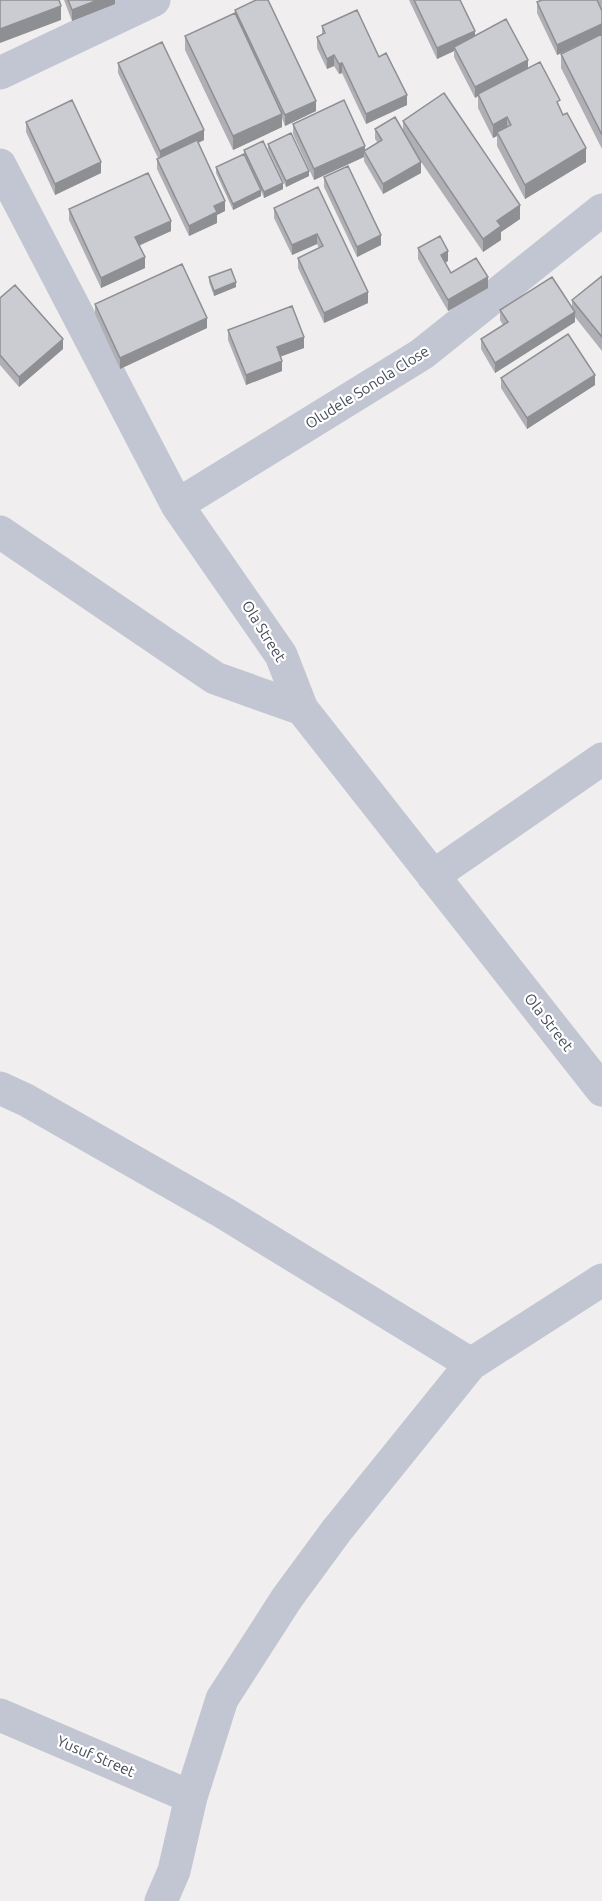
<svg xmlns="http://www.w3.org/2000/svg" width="602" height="1901" font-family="Ubuntu,sans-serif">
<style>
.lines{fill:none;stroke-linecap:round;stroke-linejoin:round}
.minor{stroke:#c2c6d2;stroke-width:33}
.wall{fill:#afafb5}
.shaded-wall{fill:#8e8f93}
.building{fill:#cbccd2;stroke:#8e8f93;stroke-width:1.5}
.labels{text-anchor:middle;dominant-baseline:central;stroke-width:4.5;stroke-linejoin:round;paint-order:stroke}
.street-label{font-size:15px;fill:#474b5a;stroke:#fff}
</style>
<rect width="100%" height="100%" fill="#f0eeee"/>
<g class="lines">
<path class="minor" d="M 0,73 L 154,0
M 0,165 L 177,505 L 281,655 L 302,709 L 602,1090
M 177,505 L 422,354 L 602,210
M 0,532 L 215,678 L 302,709
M 433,876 L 602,759
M 0,1088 L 26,1100 L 224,1213 L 471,1364
M 0,1715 L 191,1797
M 161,1901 L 174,1871 L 191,1797 L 222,1699 L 287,1598 L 337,1530 L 471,1364 L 602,1280"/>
</g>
<path class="wall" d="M 64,0 L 115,0 L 115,4 L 72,21 Z
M 409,0 L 460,0 L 475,36 L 528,69 L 560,109 L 586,162 L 525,199 L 497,146 L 497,136 L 493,138 L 478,108 L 478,96 L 475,98 L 454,57 L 454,51 L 437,59 Z
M 598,0 L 602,0 L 602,149 L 561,68 L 561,54 L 600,36 L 557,55 L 537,13 L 537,2 L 598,3 Z
M 235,10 L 316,111 L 285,126 L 282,118 L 282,127 L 233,150 L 185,50 L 185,36 L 235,15 Z
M 322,26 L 379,57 L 407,105 L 366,124 L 342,73 L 339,74 L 334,66 L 327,69 L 317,48 L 317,37 L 322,35 Z
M 118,63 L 204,140 L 198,143 L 225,211 L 217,215 L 217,223 L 189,236 L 157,169 L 157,159 L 158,158 L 118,73 Z
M 403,121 L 520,219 L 501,232 L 501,240 L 483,252 L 415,153 L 421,173 L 383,194 L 364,161 L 364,157 L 314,180 L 293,134 L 293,124 L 365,150 L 378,143 L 375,139 L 375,129 L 403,131 Z
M 26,122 L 101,173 L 55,195 L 26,132 Z
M 268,144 L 309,176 L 286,187 L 268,149 Z
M 244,150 L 283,189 L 264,198 L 261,191 L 261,196 L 233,210 L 216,173 L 216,167 L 244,155 Z
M 324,177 L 381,245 L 357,257 L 324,187 Z
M 318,187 L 368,303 L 324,323 L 298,268 L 298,258 L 319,248 L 317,244 L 292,255 L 274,218 L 274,208 Z
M 69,209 L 171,231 L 139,246 L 145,268 L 101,288 L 69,220 Z
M 418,248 L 448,261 L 445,263 L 451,273 L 488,288 L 448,311 L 418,259 Z
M 602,276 L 602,351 L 575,317 L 575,322 L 495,373 L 481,349 L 481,339 L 503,325 L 500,320 L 500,310 L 572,308 L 572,300 Z
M 209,277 L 236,287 L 214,296 L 209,282 Z
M 0,298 L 63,349 L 19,387 L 0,365 Z
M 95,304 L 207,328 L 120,369 L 95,314 Z
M 228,330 L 304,348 L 281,356 L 282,371 L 246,385 L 228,340 Z
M 501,378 L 595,385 L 527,429 L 501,388 Z"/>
<path class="shaded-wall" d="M 98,0 L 115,0 L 115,4 L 72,21 L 72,10 Z
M 61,6 L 61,20 L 0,43 L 0,29 Z
M 602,24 L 602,34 L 557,55 L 557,45 Z
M 475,31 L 475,41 L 454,47 L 454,51 L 437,59 L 437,48 Z
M 334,55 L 334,66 L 327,69 L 327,59 Z
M 528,60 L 528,70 L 478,94 L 478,96 L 475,98 L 475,87 Z
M 342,63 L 342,73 L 339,74 L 339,64 Z
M 407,95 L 407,105 L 366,124 L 366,114 Z
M 316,101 L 316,111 L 285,126 L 285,115 Z
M 282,114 L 282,127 L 233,150 L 233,136 Z
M 507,117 L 507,131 L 497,132 L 497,136 L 493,138 L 493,125 Z
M 204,130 L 204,140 L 160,161 L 160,151 Z
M 365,146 L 365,153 L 364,151 L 364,157 L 314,180 L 314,169 Z
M 586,148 L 586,162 L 525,199 L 525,185 Z
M 101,162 L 101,173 L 55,195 L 55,184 Z
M 421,162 L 421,173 L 383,194 L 383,184 Z
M 309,171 L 309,176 L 286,187 L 286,181 Z
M 283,183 L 283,189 L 264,198 L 264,192 Z
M 261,190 L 261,196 L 233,210 L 233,204 Z
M 225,201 L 225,211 L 217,215 L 217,223 L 189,236 L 189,226 L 214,206 Z
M 520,205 L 520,219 L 501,232 L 501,240 L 483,252 L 483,239 L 497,221 Z
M 171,221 L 171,231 L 135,247 L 135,237 Z
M 317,234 L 317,244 L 292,255 L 292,245 Z
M 381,235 L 381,245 L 357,257 L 357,247 Z
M 448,251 L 448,261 L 441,265 L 441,255 Z
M 145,257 L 145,268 L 101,288 L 101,278 Z
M 488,277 L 488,288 L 448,311 L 448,300 Z
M 236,282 L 236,287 L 214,296 L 214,291 Z
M 368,292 L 368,303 L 324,323 L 324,313 Z
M 575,312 L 575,322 L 495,373 L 495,363 Z
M 207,318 L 207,328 L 120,369 L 120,358 Z
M 304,337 L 304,348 L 277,358 L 277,347 Z
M 63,339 L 63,349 L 19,387 L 19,377 Z
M 282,361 L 282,371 L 246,385 L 246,375 Z
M 595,375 L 595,385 L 527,429 L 527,418 Z"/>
<path class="building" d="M 0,0 L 59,0 L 61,6 L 0,29 Z
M 68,0 L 98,0 L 72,10 Z
M 256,0 L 268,0 L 316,101 L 285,115 L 235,10 Z
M 414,0 L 460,0 L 475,31 L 437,48 Z
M 542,0 L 597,0 L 602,11 L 602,24 L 557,45 L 537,2 Z
M 357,10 L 379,57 L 386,53 L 407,95 L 366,114 L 342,63 L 339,64 L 334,55 L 327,59 L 317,37 L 325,33 L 322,26 Z
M 235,13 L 282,114 L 233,136 L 185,36 Z
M 506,19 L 528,60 L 475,87 L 454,47 Z
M 602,34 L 602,135 L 561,54 Z
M 162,42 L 204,130 L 160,151 L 118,63 Z
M 540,62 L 560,100 L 557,102 L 563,115 L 567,113 L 586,148 L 525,185 L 497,132 L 511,125 L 507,117 L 493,125 L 478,94 Z
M 444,93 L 520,205 L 497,221 L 501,226 L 483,239 L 403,121 Z
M 72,100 L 101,162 L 55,184 L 26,122 Z
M 344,100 L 365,146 L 314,169 L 293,124 Z
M 395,117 L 421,162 L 383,184 L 364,151 L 382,140 L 375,129 Z
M 291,133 L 309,171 L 286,181 L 268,144 Z
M 197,140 L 225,201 L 214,206 L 217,212 L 189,226 L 157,159 Z
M 263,141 L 283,183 L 264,192 L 244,150 Z
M 244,154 L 261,190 L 233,204 L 216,167 Z
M 348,166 L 381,235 L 357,247 L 324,177 Z
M 148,173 L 171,221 L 135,237 L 145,257 L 101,278 L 69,209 Z
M 318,187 L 368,292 L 324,313 L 298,258 L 323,246 L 317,234 L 292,245 L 274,208 Z
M 440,236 L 448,251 L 441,255 L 451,273 L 476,258 L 488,277 L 448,300 L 418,248 Z
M 182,264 L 207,318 L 120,358 L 95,304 Z
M 231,269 L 236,282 L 214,291 L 209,277 Z
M 602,276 L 602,337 L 572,300 Z
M 552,277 L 575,312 L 495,363 L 481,339 L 508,322 L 500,310 Z
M 15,285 L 63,339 L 19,377 L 0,355 L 0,298 Z
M 292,306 L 304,337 L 277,347 L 282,361 L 246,375 L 228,330 Z
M 568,334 L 595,375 L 527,418 L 501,378 Z"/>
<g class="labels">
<g class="street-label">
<text transform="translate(367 387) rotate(-32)">Oludele Sonola Close</text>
<text transform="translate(264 631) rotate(58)">Ola Street</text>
<text transform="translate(549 1022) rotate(52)">Ola Street</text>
<text transform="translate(96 1756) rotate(23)">Yusuf Street</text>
</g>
</g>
</svg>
